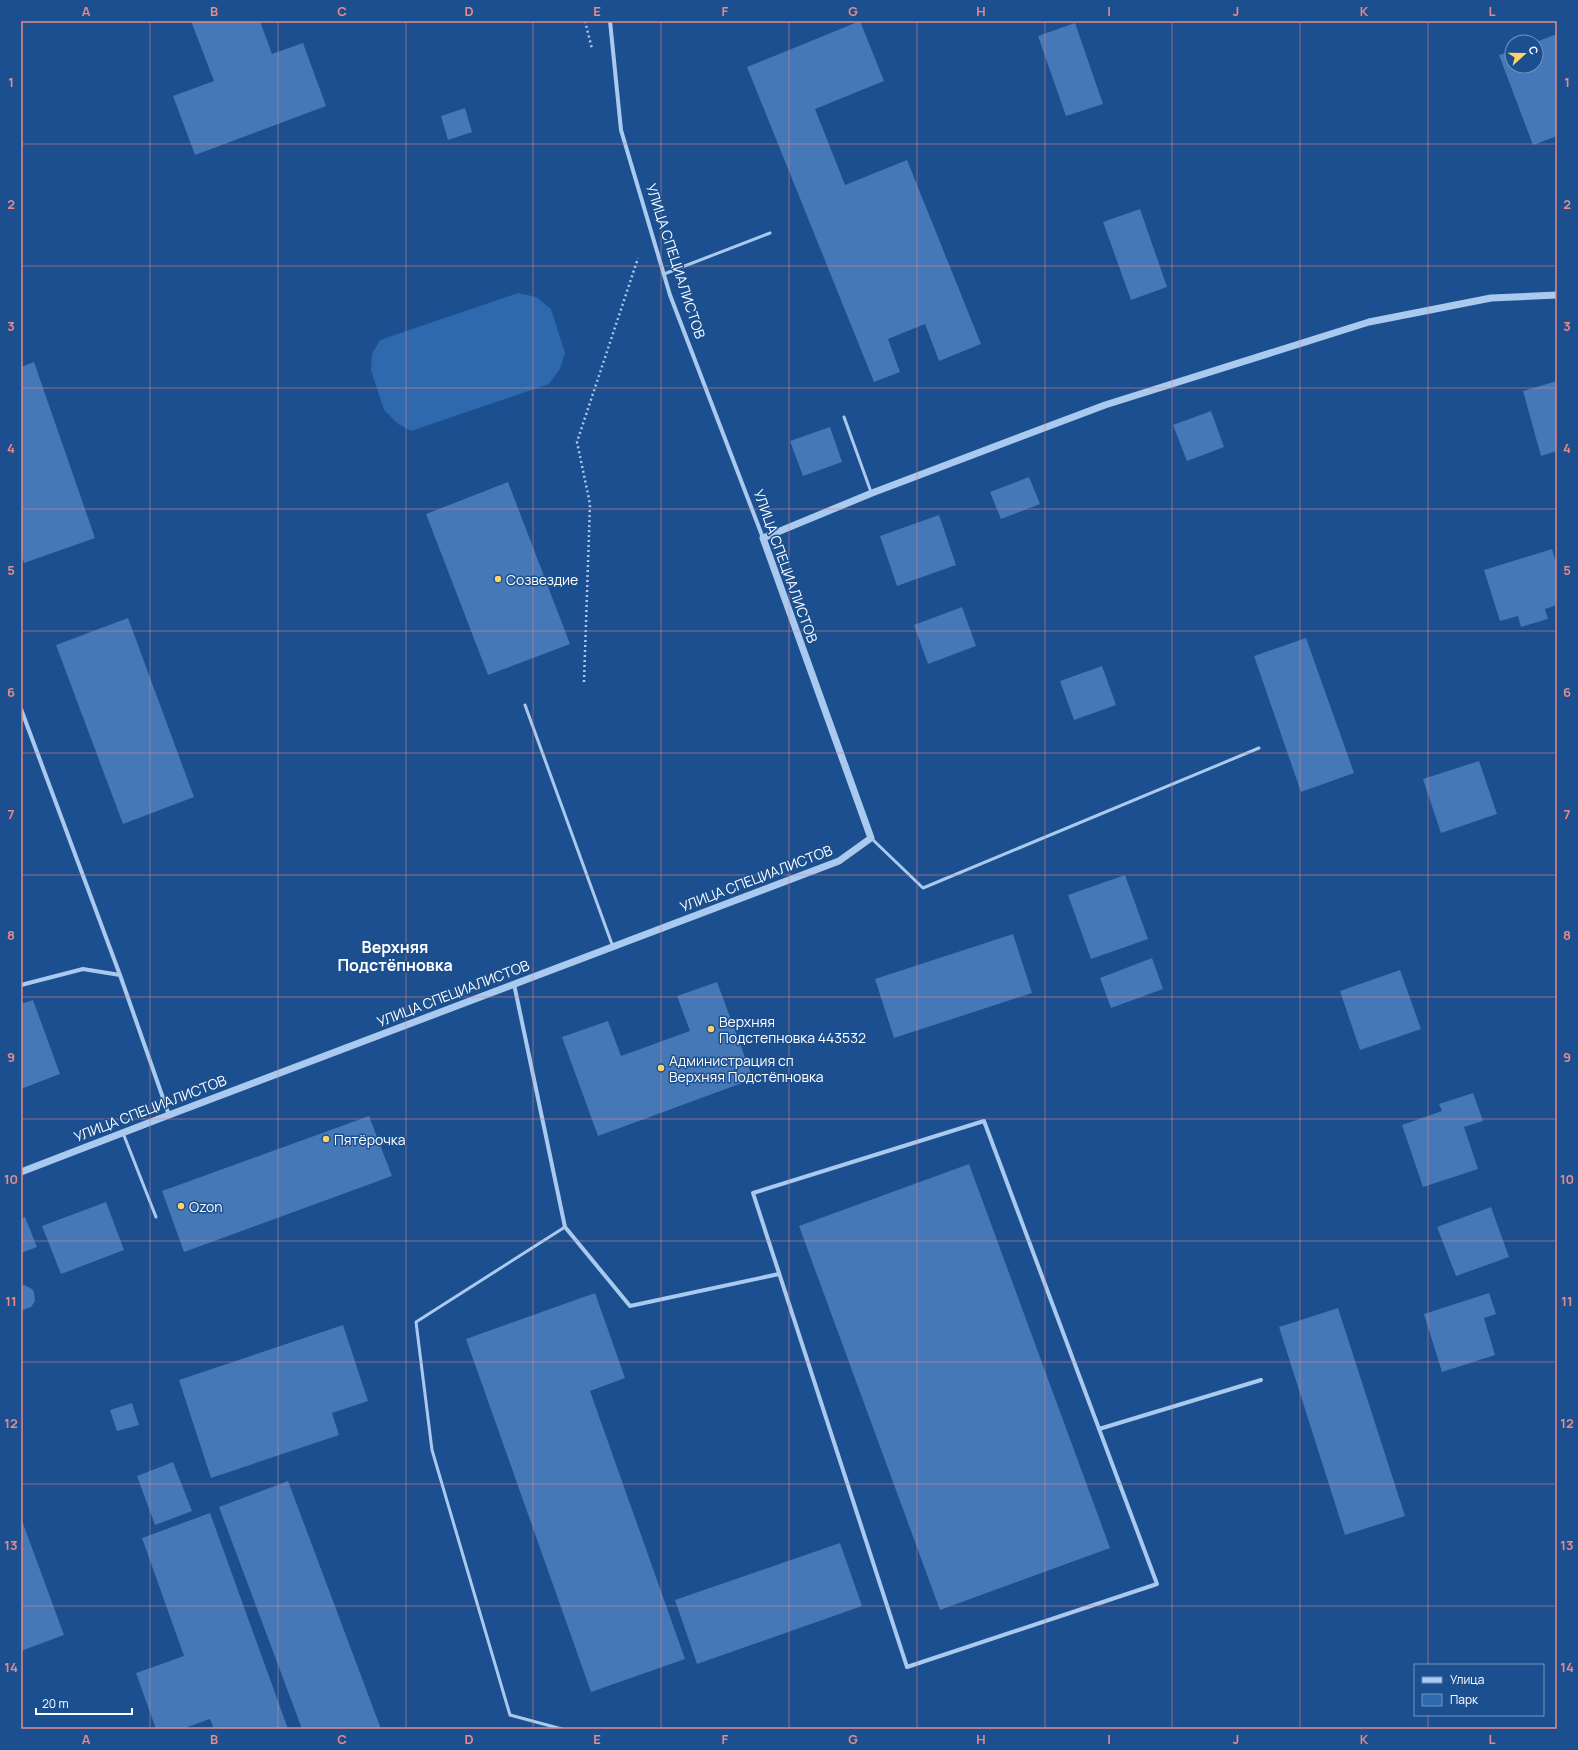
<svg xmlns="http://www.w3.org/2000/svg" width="1578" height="1750" font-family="Manrope,sans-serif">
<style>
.green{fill:#2e69ad}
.building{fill:#4478b7}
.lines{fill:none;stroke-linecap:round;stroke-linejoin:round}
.path{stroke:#a9c9ee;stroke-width:2.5;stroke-dasharray:2 3;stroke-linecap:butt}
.service{stroke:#a9c9ee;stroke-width:3}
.minor{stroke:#a9c9ee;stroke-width:4}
.tertiary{stroke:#a9c9ee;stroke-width:7}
.grid{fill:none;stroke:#e88989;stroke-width:1;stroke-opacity:0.55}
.poi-dot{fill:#ffd166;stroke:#1b4f8f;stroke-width:1.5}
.labels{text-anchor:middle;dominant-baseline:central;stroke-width:3;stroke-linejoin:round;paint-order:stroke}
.street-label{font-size:14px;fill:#fff;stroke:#1b4f8f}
.poi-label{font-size:14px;fill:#fff;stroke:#1b4f8f;text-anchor:start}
.quarter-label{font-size:16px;font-weight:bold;fill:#fff;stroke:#1b4f8f}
.neatline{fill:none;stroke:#e88989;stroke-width:1.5}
.grid-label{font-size:13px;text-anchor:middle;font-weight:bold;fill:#e88989}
</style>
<rect width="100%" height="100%" fill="#1b4f8f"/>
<path class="green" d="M 518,293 L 536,297 L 551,309 L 565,353 L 560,369 L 549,384 L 411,431 L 398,424 L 384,410 L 371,370 L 372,354 L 380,340 Z"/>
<path class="building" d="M 191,21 L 260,21 L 272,54 L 303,43 L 326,106 L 195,155 L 173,96 L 214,81 Z
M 860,21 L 884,81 L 815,109 L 845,185 L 907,160 L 981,344 L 939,361 L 925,324 L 888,339 L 900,372 L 874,382 L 747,67 Z
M 1075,23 L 1103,104 L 1066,116 L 1038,36 Z
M 1557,34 L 1557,136 L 1533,145 L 1499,55 L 1512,51 L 1512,66 L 1536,66 L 1536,42 Z
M 465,108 L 472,132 L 448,140 L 441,116 Z
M 1140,209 L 1167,287 L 1131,300 L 1103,222 Z
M 34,362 L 95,538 L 24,563 L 21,553 L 21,367 Z
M 1557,381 L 1557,451 L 1541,456 L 1523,391 Z
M 1211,411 L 1224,447 L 1187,461 L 1173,425 Z
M 830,427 L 842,462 L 803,476 L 790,441 Z
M 1029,477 L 1040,504 L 1001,519 L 990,492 Z
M 508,482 L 570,644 L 488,675 L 426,514 Z
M 939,515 L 956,565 L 897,586 L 880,536 Z
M 1552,549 L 1557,566 L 1557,605 L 1545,609 L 1548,619 L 1521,627 L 1518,616 L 1500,621 L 1484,570 Z
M 962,607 L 976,646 L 928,664 L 914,625 Z
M 128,618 L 194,797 L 123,824 L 56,645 Z
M 1306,638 L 1354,773 L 1301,792 L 1254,656 Z
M 1102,666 L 1116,705 L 1074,720 L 1060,681 Z
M 1479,761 L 1497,814 L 1441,833 L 1423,779 Z
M 1125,875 L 1148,939 L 1091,959 L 1068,895 Z
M 1013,934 L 1032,993 L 894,1038 L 875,979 Z
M 1152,958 L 1163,989 L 1111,1008 L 1100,978 Z
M 1400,970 L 1421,1029 L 1360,1050 L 1340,991 Z
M 717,982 L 753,1079 L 598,1136 L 562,1037 L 608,1021 L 621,1056 L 690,1031 L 677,996 Z
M 33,1000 L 60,1074 L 21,1089 L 21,1004 Z
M 1473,1093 L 1483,1121 L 1464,1127 L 1478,1169 L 1423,1187 L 1402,1125 L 1442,1111 L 1439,1104 Z
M 369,1116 L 392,1176 L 184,1252 L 162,1191 Z
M 969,1164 L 1110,1548 L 940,1610 L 799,1226 Z
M 106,1202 L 124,1250 L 61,1274 L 42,1226 Z
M 1491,1207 L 1509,1257 L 1456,1276 L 1437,1227 Z
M 25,1217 L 37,1247 L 21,1253 L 21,1219 Z
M 24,1285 L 32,1289 L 34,1292 L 35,1301 L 31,1307 L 23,1310 L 21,1310 L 21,1286 Z
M 595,1293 L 625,1378 L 590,1391 L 685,1659 L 591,1692 L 466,1339 Z
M 1489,1293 L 1496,1314 L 1484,1318 L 1495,1355 L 1442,1372 L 1424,1314 Z
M 1338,1308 L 1405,1516 L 1345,1535 L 1279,1327 Z
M 343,1325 L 368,1401 L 332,1413 L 339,1435 L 211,1478 L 179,1380 Z
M 132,1403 L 139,1425 L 117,1431 L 110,1410 Z
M 173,1462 L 192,1511 L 155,1525 L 137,1476 Z
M 288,1481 L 381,1729 L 302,1729 L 219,1507 Z
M 210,1513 L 288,1729 L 214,1729 L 210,1719 L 182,1729 L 156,1729 L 136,1673 L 184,1656 L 142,1538 Z
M 21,1518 L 64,1635 L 21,1651 Z
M 840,1543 L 862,1606 L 697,1664 L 675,1600 Z"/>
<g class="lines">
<path class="path" d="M 585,21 L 592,49
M 584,682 L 590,504 L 577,442 L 638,258"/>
<path class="service" d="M 664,274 L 770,233
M 844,417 L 871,492
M 525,705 L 613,947
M 871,838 L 923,888 L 1259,748
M 123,1133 L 156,1217
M 562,1729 L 510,1715 L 432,1450 L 416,1322 L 565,1227"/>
<path class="minor" d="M 610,21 L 621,130 L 670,295 L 763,538
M 21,709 L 120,975
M 514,984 L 565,1227 L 630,1306 L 779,1274
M 21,985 L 83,969 L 120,975 L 169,1115
M 984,1121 L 1157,1584 L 907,1667 L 753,1193 Z
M 1099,1429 L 1261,1380"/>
<path class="tertiary" d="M 21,1172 L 169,1115 L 839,861 L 871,838 L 763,538 L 872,493 L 1105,405 L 1369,322 L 1491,298 L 1557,295"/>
</g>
<path class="grid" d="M 150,21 L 150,1729M 278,21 L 278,1729M 406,21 L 406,1729M 533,21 L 533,1729M 661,21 L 661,1729M 789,21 L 789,1729M 917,21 L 917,1729M 1045,21 L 1045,1729M 1172,21 L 1172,1729M 1300,21 L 1300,1729M 1428,21 L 1428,1665M 21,144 L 1557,144M 21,266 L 1557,266M 21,388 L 1557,388M 21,509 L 1557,509M 21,631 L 1557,631M 21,753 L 1557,753M 21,875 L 1557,875M 21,997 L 1557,997M 21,1119 L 1557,1119M 21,1241 L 1557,1241M 21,1362 L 1557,1362M 21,1484 L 1557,1484M 21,1606 L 1557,1606M 1428,1715 L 1428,1729"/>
<g class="poi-dot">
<circle cx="498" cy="579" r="4"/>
<circle cx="711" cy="1029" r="4"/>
<circle cx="661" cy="1068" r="4"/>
<circle cx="326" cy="1139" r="4"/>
<circle cx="181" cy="1206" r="4"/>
</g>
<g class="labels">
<g class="street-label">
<text transform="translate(676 261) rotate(72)">УЛИЦА СПЕЦИАЛИСТОВ</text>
<text transform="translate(786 566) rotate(70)">УЛИЦА СПЕЦИАЛИСТОВ</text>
<text transform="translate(756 878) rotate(-21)">УЛИЦА СПЕЦИАЛИСТОВ</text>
<text transform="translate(453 993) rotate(-21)">УЛИЦА СПЕЦИАЛИСТОВ</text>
<text transform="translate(150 1108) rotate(-21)">УЛИЦА СПЕЦИАЛИСТОВ</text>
</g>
<g class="poi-label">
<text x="506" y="579">Созвездие</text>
<text x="719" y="1021">Верхняя<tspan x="719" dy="16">Подстепновка 443532</tspan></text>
<text x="669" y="1060">Администрация сп<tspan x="669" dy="16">Верхняя Подстёпновка</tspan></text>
<text x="334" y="1139">Пятёрочка</text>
<text x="189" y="1206">Ozon</text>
</g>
<g class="quarter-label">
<text x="395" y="947">Верхняя<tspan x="395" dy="18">Подстёпновка</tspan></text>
</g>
</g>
<rect width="1578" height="1750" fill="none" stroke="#1b4f8f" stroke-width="44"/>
<rect x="1414" y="1664" width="130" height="52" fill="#1b4f8f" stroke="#7695bc"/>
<rect x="1422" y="1677" width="20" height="6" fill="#a9c9ee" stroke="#7695bc"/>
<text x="1450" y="1684" font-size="12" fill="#ffffff">Улица</text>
<rect x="1422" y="1694" width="20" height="12" fill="#2e69ad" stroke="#7695bc"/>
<text x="1450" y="1704" font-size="12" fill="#ffffff">Парк</text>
<g transform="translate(1524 54) rotate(69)"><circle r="19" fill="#1b4f8f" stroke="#7695bc"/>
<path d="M0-3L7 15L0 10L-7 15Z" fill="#ffd166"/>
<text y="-6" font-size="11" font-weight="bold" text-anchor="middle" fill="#ffffff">С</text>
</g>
<path d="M36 1708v6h96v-6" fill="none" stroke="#ffffff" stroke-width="2"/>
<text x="42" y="1708" font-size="12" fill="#ffffff" stroke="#1b4f8f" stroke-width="3" paint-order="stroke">20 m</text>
<rect x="22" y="22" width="1534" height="1706" class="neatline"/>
<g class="grid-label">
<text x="86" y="16">A</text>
<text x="214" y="16">B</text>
<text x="342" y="16">C</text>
<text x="469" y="16">D</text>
<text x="597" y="16">E</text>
<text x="725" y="16">F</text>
<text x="853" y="16">G</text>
<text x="981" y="16">H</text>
<text x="1109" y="16">I</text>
<text x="1236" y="16">J</text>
<text x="1364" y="16">K</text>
<text x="1492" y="16">L</text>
<text x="11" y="87">1</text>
<text x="1567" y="87">1</text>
<text x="11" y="209">2</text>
<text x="1567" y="209">2</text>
<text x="11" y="331">3</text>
<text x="1567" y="331">3</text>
<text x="11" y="453">4</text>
<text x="1567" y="453">4</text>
<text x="11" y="575">5</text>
<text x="1567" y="575">5</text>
<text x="11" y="697">6</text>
<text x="1567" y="697">6</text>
<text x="11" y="819">7</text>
<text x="1567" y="819">7</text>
<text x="11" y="940">8</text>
<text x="1567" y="940">8</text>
<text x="11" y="1062">9</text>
<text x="1567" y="1062">9</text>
<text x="11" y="1184">10</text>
<text x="1567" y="1184">10</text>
<text x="11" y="1306">11</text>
<text x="1567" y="1306">11</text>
<text x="11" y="1428">12</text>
<text x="1567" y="1428">12</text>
<text x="11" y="1550">13</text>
<text x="1567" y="1550">13</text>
<text x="11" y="1672">14</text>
<text x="1567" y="1672">14</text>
<text x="86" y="1744">A</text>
<text x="214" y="1744">B</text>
<text x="342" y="1744">C</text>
<text x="469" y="1744">D</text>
<text x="597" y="1744">E</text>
<text x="725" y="1744">F</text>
<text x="853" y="1744">G</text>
<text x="981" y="1744">H</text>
<text x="1109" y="1744">I</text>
<text x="1236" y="1744">J</text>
<text x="1364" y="1744">K</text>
<text x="1492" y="1744">L</text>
</g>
</svg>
